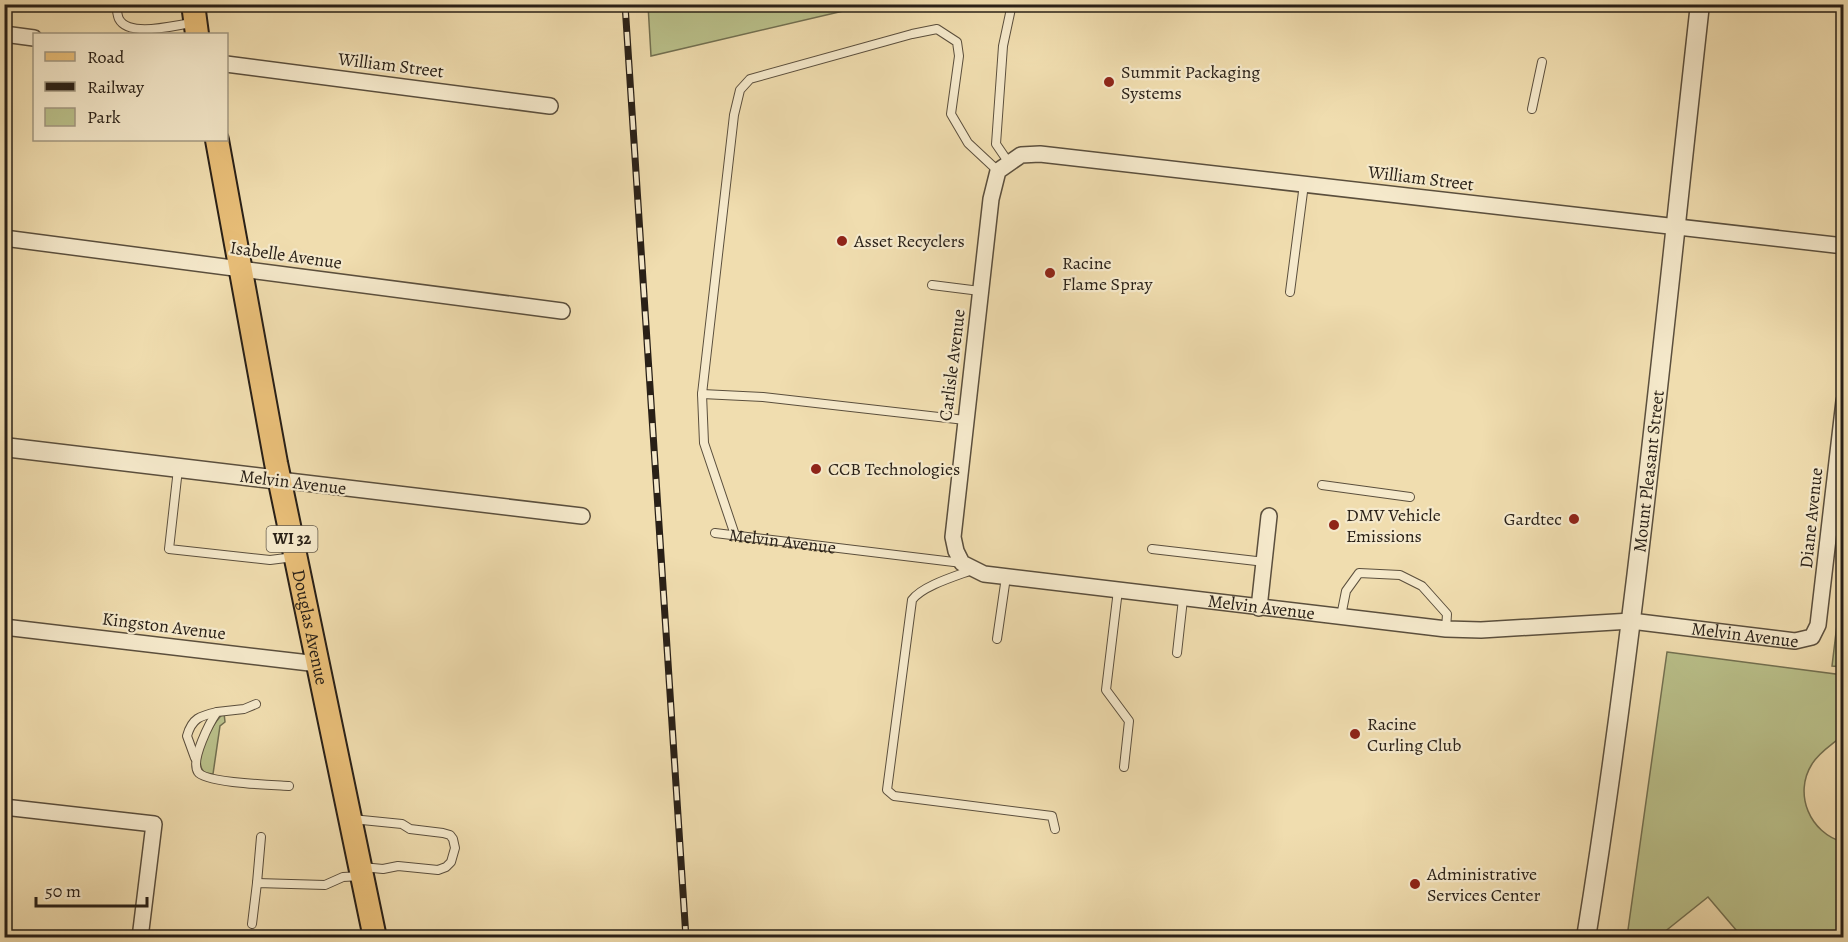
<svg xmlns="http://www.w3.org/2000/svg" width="1848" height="942" font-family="Alegreya,serif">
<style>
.green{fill:#bac18b;stroke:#727051;stroke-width:1.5}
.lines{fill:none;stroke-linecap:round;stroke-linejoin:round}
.service-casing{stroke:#5b4f3d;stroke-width:10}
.minor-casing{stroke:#5b4f3d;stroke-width:18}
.tertiary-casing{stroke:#5b4f3d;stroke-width:21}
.primary-casing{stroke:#292017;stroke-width:26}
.service{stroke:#f5e9cb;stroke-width:8}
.minor{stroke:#f5e9cb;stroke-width:15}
.tertiary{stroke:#f5e9cb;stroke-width:18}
.primary{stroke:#e8be78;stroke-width:22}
.rail-casing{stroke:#292017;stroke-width:7}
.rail{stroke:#f5e9cb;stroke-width:4.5;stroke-dasharray:14;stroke-linecap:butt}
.poi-dot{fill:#8f2418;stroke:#f5e9cb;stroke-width:2}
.labels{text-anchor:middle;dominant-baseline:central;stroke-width:4.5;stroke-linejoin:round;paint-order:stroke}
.shield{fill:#f5e9cb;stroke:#665c4d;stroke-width:1.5}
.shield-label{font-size:16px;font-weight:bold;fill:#292017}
.street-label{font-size:18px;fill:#292017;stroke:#f5e9cb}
.poi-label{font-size:18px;fill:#292017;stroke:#f5e9cb;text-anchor:start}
</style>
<rect width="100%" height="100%" fill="#f0ddaf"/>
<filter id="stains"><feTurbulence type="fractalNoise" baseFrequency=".00333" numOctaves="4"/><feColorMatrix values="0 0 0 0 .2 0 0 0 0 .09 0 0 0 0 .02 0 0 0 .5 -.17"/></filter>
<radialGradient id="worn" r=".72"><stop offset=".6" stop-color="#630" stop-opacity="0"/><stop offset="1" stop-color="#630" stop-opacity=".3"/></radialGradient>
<path class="green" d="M 648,5 L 648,4 L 869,5 L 651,56 Z
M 1843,574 L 1844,667 L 1843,667 L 1832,666 Z
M 1667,652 L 1843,675 L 1843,735 C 1833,744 1819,752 1812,764 C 1793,794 1810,833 1843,842 L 1843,937 L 1742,937 L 1708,897 L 1658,937 L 1627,937 Z
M 224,713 L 225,722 L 220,726 L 213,774 L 205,773 C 191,761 212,723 224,713 Z"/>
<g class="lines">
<defs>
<g id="service">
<path d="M 116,4 C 117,9 117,15 119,19 C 129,38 175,25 192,23"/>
<path d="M 1532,109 L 1542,62"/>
<path d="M 1009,163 L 996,144 L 1003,46 L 1012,4"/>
<path d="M 932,285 L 980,291"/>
<path d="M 1290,292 L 1304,184"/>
<path d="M 702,394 L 763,397 L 965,420"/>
<path d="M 178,469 L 169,549 L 270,560 L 294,557"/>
<path d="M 1322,485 L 1410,497"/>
<path id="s1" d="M 715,533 L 962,563"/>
<path d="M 735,535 L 704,443 L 702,394 L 734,115 L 740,90 L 750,79 L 912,34 L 937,29 L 957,42 L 959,56 L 951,114 L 968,143 L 998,171"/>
<path d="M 1152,549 L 1265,562"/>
<path d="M 972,570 C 956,576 922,586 912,600 L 887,790 L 894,796 L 1052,816 L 1055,829"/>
<path d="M 1118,590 L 1106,690 L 1129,721 L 1124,767"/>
<path d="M 1341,616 L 1346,591 L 1359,573 L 1400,575 L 1422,586 L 1447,614 L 1446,629"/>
<path d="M 997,639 L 1006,577"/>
<path d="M 1177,653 L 1183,599"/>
<path d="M 256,704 L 244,709 L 217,712 C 210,722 190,760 198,772 C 205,783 274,785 289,786"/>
<path d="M 195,758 L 187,736 C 192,718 200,716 217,712"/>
<path d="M 352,819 L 402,824 L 410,829 L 443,833 L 450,835 L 453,839 L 455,848 L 451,862 L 446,867 L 438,870 L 398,866 L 383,869 L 362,867"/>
<path d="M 257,883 L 261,837"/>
<path d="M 252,924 L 257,883 L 325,885 L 343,877 L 361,876"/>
</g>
<g id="minor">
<path d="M 4,34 L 34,38"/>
<path d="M 226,64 L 550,106"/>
<path d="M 4,238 L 562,311"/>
<path id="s2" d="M 1844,246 L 1040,154 L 1021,155 L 998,171 L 991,199 L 953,537 L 956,551 L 962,563 L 984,574 L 1446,629 L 1481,630 L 1631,621 L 1795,641 L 1812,637 L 1818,625 L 1844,401"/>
<path d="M 280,480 L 582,516"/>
<path d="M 1259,608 L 1269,516"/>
<path d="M 4,627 L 318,664"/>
<path d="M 4,807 L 154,824 L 140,938"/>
</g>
<g id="tertiary">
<path d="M 4,447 L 280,480"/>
<path id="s3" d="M 1586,938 C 1636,628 1665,316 1700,4"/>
</g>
<g id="primary">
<path d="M 193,4 L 197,34"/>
<path id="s4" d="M 217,140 L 276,463 L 375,938"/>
</g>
</defs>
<use href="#service" class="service-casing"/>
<use href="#minor" class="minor-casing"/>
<use href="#tertiary" class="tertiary-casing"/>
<use href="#primary" class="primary-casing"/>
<use href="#service" class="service"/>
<use href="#minor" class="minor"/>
<use href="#tertiary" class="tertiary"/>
<use href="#primary" class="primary"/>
<defs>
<path id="rail" d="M 625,4 L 686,938"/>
</defs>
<use href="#rail" class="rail-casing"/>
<use href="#rail" class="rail"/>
</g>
<g class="poi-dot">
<circle cx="1109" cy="82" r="6"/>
<circle cx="842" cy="241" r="6"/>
<circle cx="1050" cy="273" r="6"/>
<circle cx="816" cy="469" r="6"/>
<circle cx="1574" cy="519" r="6"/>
<circle cx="1334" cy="525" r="6"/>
<circle cx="1355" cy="734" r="6"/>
<circle cx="1415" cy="884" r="6"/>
</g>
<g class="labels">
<rect class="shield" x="266.5" y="526" width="51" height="26" rx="4.5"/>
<g class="shield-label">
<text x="292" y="539">WI 32</text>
</g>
<g class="street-label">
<text transform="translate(391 65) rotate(7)">William Street</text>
<text transform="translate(1421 178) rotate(7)">William Street</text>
<text transform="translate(286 255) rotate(8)">Isabelle Avenue</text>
<text transform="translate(952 365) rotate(-83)">Carlisle Avenue</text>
<text stroke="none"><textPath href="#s3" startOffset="471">Mount Pleasant Street</textPath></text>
<text transform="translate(293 482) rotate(7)">Melvin Avenue</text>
<text transform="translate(1811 518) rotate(-84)">Diane Avenue</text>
<text stroke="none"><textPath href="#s1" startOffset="68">Melvin Avenue</textPath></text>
<text stroke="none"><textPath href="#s2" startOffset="1557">Melvin Avenue</textPath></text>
<text transform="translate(164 626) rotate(7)">Kingston Avenue</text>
<text stroke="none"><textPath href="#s4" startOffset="496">Douglas Avenue</textPath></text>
<text stroke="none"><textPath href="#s2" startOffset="2043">Melvin Avenue</textPath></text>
</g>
<g class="poi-label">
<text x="1121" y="72">Summit Packaging<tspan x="1121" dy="21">Systems</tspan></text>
<text x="854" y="241">Asset Recyclers</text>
<text x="1062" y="263">Racine<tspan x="1062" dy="21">Flame Spray</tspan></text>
<text x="828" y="469">CCB Technologies</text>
<text x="1346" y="515">DMV Vehicle<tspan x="1346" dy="21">Emissions</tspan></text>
<text x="1562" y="519" text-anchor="end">Gardtec</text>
<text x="1367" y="724">Racine<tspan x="1367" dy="21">Curling Club</tspan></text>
<text x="1427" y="874">Administrative<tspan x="1427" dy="21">Services Center</tspan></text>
</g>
</g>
<rect width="1848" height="942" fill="none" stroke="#f0ddaf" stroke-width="24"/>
<rect x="6" y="6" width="1836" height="930" fill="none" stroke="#292017" stroke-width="3"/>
<rect x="12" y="12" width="1824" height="918" fill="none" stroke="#292017" stroke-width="1.5"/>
<rect x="33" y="33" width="195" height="108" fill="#f5e9cb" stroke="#a39983" stroke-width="1.5"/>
<rect x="45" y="52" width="30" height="9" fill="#e8be78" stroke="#a39983" stroke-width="1.5"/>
<text x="87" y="63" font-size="18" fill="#292017">Road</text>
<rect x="45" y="82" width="30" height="9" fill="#292017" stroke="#a39983" stroke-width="1.5"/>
<text x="87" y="93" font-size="18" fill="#292017">Railway</text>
<rect x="45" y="108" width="30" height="18" fill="#bac18b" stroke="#a39983" stroke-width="1.5"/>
<text x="87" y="123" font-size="18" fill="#292017">Park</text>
<path d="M36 897v9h111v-9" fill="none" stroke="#292017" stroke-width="3"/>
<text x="45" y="897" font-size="18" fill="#292017" stroke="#f5e9cb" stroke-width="4.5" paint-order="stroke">50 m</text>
<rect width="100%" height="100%" filter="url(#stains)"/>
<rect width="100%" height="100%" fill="url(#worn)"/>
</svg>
